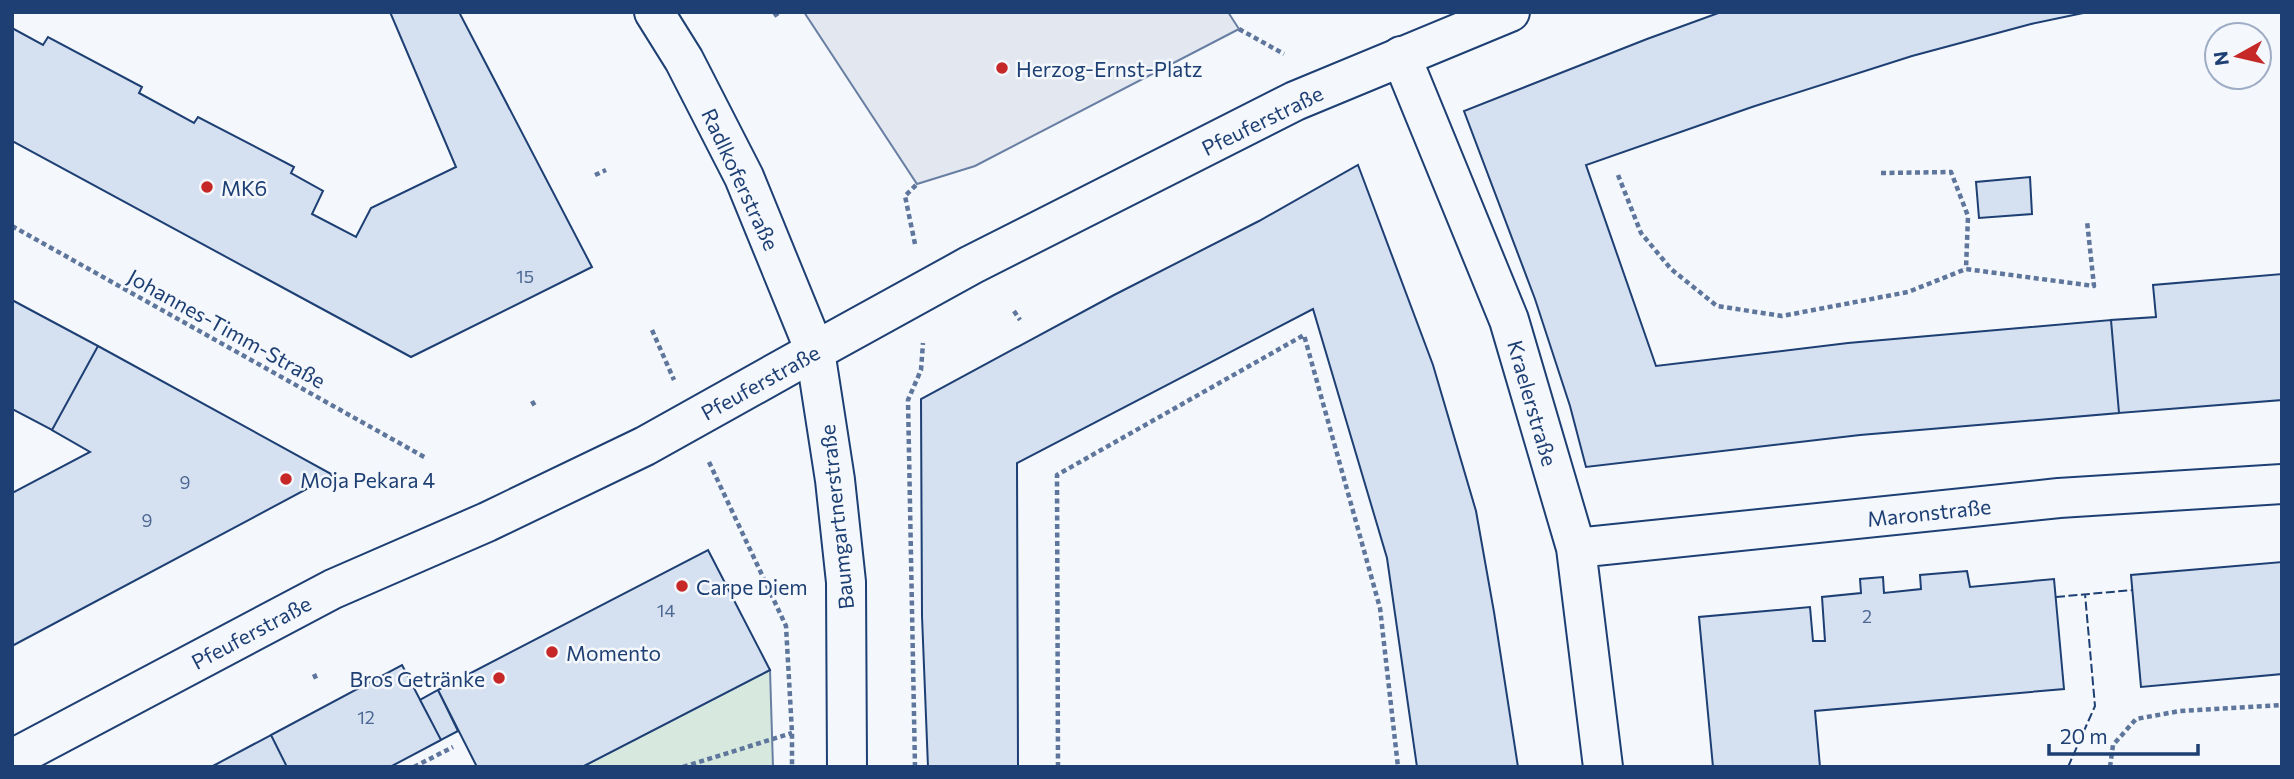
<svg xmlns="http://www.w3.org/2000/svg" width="2294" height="779" font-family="Commissioner,sans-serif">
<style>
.green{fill:#d7e8df;stroke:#687fa3;stroke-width:2}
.parking{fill:#e3e8f0;stroke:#687fa3;stroke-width:2}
.building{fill:#d5e0f0;stroke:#1d3f73;stroke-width:2}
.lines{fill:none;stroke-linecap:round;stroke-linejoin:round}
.minor-casing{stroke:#1d3f73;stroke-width:42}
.tertiary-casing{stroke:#1d3f73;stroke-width:42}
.secondary-casing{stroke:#1d3f73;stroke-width:42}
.path{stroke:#5e769c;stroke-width:4.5;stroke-dasharray:5 3.5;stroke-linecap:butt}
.minor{stroke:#f4f7fb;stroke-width:38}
.tertiary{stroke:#f4f7fb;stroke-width:38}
.secondary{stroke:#f4f7fb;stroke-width:38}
.fence{stroke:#1d3f73;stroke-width:2;stroke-dasharray:9 3.5;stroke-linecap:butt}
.poi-dot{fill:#c62828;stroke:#f4f7fb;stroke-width:2.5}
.labels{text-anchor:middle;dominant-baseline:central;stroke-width:5;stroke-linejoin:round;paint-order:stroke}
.number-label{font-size:18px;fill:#4b6792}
.poi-label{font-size:21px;fill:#1d3f73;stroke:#f4f7fb;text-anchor:start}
.street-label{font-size:21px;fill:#1d3f73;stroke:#f4f7fb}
</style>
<rect width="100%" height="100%" fill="#f4f7fb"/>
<path class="green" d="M 770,670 L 773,767 L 582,767 Z"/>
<path class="parking" d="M 804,12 L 1228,12 L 1239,29 L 975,166 L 917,184 Z"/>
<path class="building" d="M 390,12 L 459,12 L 592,267 L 411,357 L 12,141 L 12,28 L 43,45 L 48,37 L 142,87 L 139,93 L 194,123 L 198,117 L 294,167 L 291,173 L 323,191 L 312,214 L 356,237 L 371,208 L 456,167 Z
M 1721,12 L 2088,12 L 2031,24 L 1912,56 L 1752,107 L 1586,165 L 1656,366 L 1848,343 L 2111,320 L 2119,413 L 1860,435 L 1586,467 L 1570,406 L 1535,299 L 1464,111 L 1647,39 Z
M 1358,165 L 1433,365 L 1476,511 L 1494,612 L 1518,767 L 1417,767 L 1387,558 L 1313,309 L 1017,463 L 1018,767 L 928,767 L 922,616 L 921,399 L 1114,295 L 1259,221 Z
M 2030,177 L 2032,214 L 1979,218 L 1976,182 Z
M 2282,274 L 2282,400 L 2119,413 L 2111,320 L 2156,317 L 2153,285 Z
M 12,300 L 98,346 L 52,430 L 12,409 Z
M 98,346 L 333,475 L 12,646 L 12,493 L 90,452 L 52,430 Z
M 708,550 L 770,670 L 582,767 L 477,767 L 438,690 Z
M 2282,562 L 2282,674 L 2141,687 L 2131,575 Z
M 1967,571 L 1970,587 L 2054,579 L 2064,689 L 1815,711 L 1820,767 L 1713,767 L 1699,617 L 1810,607 L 1813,641 L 1825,641 L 1822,597 L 1861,593 L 1860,579 L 1883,577 L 1884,593 L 1921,589 L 1920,575 Z
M 402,665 L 441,740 L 390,767 L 287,767 L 271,735 Z
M 438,690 L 458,731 L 441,740 L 420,700 Z
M 271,735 L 287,767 L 211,767 Z"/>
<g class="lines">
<defs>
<path id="minor" d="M 1401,56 L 1509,320 L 1576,548 L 1603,767
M 1576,548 L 2059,498 L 2282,484"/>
<path id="tertiary" d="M 12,759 L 333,589 L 487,522 L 645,446 L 815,351"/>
<path id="secondary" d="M 654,12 L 684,60 L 744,177 L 815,351 L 835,480 L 846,582 L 847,767
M 815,351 L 971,265 L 1295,101 L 1510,12"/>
</defs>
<use href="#minor" class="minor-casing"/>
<use href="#tertiary" class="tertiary-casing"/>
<use href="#secondary" class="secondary-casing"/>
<path class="path" d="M 774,16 L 780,12
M 1239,29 L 1284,54
M 1881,173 L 1951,172 L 1968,216 L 1966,269
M 595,175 L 606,170
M 1618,175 L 1641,233 L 1671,269 L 1717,306 L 1782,316 L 1908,292 L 1966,269 L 2094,286 L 2087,221
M 12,226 L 426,458
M 915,244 L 905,196 L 917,184
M 1014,311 L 1020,320
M 652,330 L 674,380
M 532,401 L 536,408
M 709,462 L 786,626 L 792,733 L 792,767
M 314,674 L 317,681
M 414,767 L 453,747
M 683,767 L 792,733
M 915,767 L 908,400 L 921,370 L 923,343
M 1058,767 L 1057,475 L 1304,335 L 1380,608 L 1398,767
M 2110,767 L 2113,745 L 2136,719 L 2180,711 L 2282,705"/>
<use href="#minor" class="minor"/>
<use href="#tertiary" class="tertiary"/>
<use href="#secondary" class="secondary"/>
<path class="fence" d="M 2056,597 L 2133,590
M 2068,767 L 2095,706 L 2085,594"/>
</g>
<g class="poi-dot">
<circle cx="1002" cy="68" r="7"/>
<circle cx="207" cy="187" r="7"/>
<circle cx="286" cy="479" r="7"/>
<circle cx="682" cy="586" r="7"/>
<circle cx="552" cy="652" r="7"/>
<circle cx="499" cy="678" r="7"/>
</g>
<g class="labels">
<g class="number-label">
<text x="525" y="276">15</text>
<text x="185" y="482">9</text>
<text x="147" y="520">9</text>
<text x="666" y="610">14</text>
<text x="1867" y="616">2</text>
<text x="366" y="717">12</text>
</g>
<g class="poi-label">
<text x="1016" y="68">Herzog-Ernst-Platz</text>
<text x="221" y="187">MK6</text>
<text x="300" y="479">Moja Pekara 4</text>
<text x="696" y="586">Carpe Diem</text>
<text x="566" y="652">Momento</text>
<text x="485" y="678" text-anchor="end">Bros Getränke</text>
</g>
<g class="street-label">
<text transform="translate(1262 120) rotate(-26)">Pfeuferstraße</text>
<text transform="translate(741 179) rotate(65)">Radlkoferstraße</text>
<text transform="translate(227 328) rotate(29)">Johannes-Timm-Straße</text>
<text transform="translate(760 382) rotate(-29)">Pfeuferstraße</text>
<text transform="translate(1533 403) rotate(74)">Kraelerstraße</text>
<text transform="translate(1929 512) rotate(-6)">Maronstraße</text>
<text transform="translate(836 517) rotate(-96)">Baumgartnerstraße</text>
<text transform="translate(251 632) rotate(-28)">Pfeuferstraße</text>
</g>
</g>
<rect width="2294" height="779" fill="none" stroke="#1d3f73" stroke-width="28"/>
<g transform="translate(2238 56) rotate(262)"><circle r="33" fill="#f4f7fb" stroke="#9eadc5" stroke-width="2"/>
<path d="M0-5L12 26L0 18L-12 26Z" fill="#c62828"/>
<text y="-10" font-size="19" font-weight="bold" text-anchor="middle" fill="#1d3f73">N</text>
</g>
<path d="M2049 744v10h149v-10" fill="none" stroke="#1d3f73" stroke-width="3.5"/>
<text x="2060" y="744" font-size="21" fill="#1d3f73" stroke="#f4f7fb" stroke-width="5" paint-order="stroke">20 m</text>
</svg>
